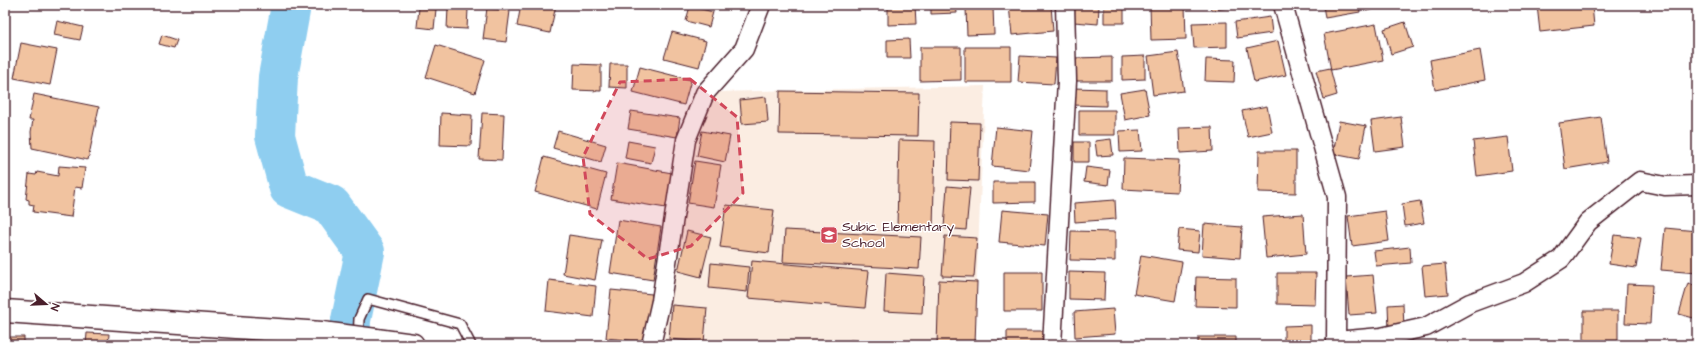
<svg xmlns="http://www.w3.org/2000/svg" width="1702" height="350" font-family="'Architects Daughter',sans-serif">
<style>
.built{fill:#fbede2}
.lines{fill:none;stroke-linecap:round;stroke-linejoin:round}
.river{stroke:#8fcef0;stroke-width:40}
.building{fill:#f1c3a0;stroke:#4a1f2b}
.lane-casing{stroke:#4a1f2b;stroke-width:12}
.street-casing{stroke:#4a1f2b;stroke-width:21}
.secondary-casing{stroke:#4a1f2b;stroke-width:25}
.lane{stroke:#fff;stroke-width:9}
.street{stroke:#fff;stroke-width:18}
.secondary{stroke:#fff;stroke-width:22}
.secondary-bridge-casing{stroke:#4a1f2b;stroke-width:25;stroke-linecap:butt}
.secondary-bridge{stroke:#fff;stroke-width:22}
.marked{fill:#d1495b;fill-opacity:0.2;stroke:#d1495b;stroke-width:3;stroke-dasharray:8 5;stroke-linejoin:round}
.labels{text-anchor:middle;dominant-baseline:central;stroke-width:3;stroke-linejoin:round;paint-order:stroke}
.poi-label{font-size:14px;fill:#4a1f2b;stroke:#fff;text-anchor:start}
</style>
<rect width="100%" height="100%" fill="#fff"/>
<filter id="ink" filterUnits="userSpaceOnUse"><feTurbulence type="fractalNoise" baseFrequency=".025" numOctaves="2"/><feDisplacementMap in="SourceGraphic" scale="8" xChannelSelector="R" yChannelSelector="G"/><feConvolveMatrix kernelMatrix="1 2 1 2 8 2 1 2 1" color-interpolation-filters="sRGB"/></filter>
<g filter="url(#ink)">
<path class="built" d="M 985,86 L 974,345 L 663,345 L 697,124 L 717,92 Z"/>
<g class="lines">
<path class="river" d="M 289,5 L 290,11 L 278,77 L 275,136 L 289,188 L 331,205 L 365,252 L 351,320 L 350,345"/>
</g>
<path class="building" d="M 521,5 L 556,5 L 550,33 L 517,26 Z
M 888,5 L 915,5 L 916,24 L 888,25 Z
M 931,5 L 956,5 L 957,13 L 931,14 Z
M 1009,5 L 1051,5 L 1053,31 L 1012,35 Z
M 1075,5 L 1099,6 L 1098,24 L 1074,22 Z
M 1104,5 L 1124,5 L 1124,23 L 1104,23 Z
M 1150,5 L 1185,5 L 1186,39 L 1151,40 Z
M 1210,5 L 1257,5 L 1211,10 Z
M 1323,5 L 1359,5 L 1360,12 L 1325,18 Z
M 1365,5 L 1384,5 L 1385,7 L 1366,11 Z
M 1537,5 L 1592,5 L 1594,26 L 1540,32 Z
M 690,6 L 713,12 L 709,27 L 686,21 Z
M 993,7 L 994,34 L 967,35 L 966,8 Z
M 419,8 L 436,9 L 434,29 L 417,27 Z
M 448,8 L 468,9 L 467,29 L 447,28 Z
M 487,8 L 510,11 L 506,42 L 483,39 Z
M 1270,17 L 1272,33 L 1237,38 L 1235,22 Z
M 57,21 L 83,27 L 80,40 L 54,35 Z
M 1227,22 L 1227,47 L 1194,48 L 1192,23 Z
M 1405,22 L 1413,47 L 1391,54 L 1384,29 Z
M 1376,24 L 1383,60 L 1331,70 L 1324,34 Z
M 672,32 L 706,41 L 699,67 L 664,58 Z
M 162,35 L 177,40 L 174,48 L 159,44 Z
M 909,39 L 910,58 L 887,58 L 887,40 Z
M 1278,41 L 1286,75 L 1254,82 L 1247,48 Z
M 21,43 L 57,50 L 50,85 L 14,78 Z
M 436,45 L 485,60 L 475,93 L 426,77 Z
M 920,47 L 961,47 L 961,80 L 920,81 Z
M 965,47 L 1011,47 L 1011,82 L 965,82 Z
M 1480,50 L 1485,80 L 1435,90 L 1430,60 Z
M 1178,52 L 1184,91 L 1153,95 L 1148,56 Z
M 1020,56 L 1056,58 L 1054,84 L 1018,82 Z
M 1145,56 L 1145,79 L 1122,80 L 1122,57 Z
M 1112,57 L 1112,81 L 1073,81 L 1073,58 Z
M 1206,59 L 1235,60 L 1234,82 L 1205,81 Z
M 574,64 L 601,65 L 601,91 L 573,90 Z
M 610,64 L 627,64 L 627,88 L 609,87 Z
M 640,67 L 691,80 L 684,105 L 633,92 Z
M 1330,68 L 1337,95 L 1324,99 L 1316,71 Z
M 1073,88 L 1106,89 L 1106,106 L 1072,105 Z
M 1145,89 L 1150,115 L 1125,120 L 1120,93 Z
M 780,91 L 919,93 L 918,136 L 779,134 Z
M 34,94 L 99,107 L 88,160 L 32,148 L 31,132 L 33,120 L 29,120 Z
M 766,97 L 768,122 L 742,124 L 740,100 Z
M 1267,106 L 1272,132 L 1248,137 L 1242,111 Z
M 1079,110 L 1115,110 L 1115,135 L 1079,135 Z
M 631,111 L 680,118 L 677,137 L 628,129 Z
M 441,113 L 472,115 L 471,146 L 440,145 Z
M 482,113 L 504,114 L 502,160 L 479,159 Z
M 1401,117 L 1405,147 L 1375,151 L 1371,121 Z
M 1601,117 L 1607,162 L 1565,169 L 1559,123 Z
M 1339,121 L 1366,126 L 1359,159 L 1333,154 Z
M 950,122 L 980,123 L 978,181 L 948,180 Z
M 996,127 L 1033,131 L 1029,170 L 992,166 Z
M 1212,127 L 1213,151 L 1180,153 L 1179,128 Z
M 1140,130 L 1142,151 L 1120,152 L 1119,131 Z
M 558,131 L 606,145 L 601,162 L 553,148 Z
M 702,131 L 730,136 L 725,162 L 697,156 Z
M 1508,137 L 1512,171 L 1477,176 L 1473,141 Z
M 1111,139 L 1113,155 L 1097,156 L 1095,141 Z
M 899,140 L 935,141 L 933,229 L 897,228 Z
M 628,141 L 655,146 L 651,163 L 625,158 Z
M 1074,142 L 1089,142 L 1089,162 L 1074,162 Z
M 1259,151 L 1296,151 L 1296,193 L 1258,192 Z
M 544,157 L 606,174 L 597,209 L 535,192 Z
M 1124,158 L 1179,160 L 1177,192 L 1123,189 Z
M 695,161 L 721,165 L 714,207 L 688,203 Z
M 617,163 L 672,173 L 666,208 L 611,199 Z
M 59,166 L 85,168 L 82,188 L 75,187 L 71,217 L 33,212 L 34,205 L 29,204 L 29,200 L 26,199 L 29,174 L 36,175 L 37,172 L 58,176 Z
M 1086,167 L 1110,170 L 1108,185 L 1084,182 Z
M 993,182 L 1035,182 L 1035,202 L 993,203 Z
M 947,186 L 970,188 L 966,230 L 944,228 Z
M 1115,200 L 1116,219 L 1075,222 L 1074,203 Z
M 1420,201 L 1424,223 L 1405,226 L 1402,204 Z
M 726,205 L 774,210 L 769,253 L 720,247 Z
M 1002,210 L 1048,214 L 1045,246 L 999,242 Z
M 1385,211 L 1389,241 L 1352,246 L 1348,216 Z
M 1303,214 L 1306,254 L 1266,258 L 1262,217 Z
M 618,220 L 661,227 L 653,280 L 610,273 Z
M 1204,224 L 1242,227 L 1240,258 L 1202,255 Z
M 1665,228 L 1697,231 L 1697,273 L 1661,270 Z
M 1179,229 L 1200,231 L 1198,252 L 1177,250 Z
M 785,230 L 921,237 L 919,269 L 783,262 Z
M 687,231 L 711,237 L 701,277 L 678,271 Z
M 1071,231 L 1115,232 L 1115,261 L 1070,260 Z
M 569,235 L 602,240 L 595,280 L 563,274 Z
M 1614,235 L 1641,238 L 1636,268 L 1609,264 Z
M 945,236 L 977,238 L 974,277 L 942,276 Z
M 1410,247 L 1411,263 L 1376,266 L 1374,251 Z
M 1141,255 L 1182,262 L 1175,301 L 1134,294 Z
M 752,261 L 869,271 L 865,308 L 748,298 Z
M 711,263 L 749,267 L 747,292 L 709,288 Z
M 1445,264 L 1448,294 L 1425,296 L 1422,266 Z
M 1004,272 L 1042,272 L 1042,311 L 1004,311 Z
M 1069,272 L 1105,273 L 1104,300 L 1069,299 Z
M 886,273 L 924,276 L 922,313 L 884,311 Z
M 1277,273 L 1316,273 L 1315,305 L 1277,304 Z
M 1373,275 L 1377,313 L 1349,315 L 1346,277 Z
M 1196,277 L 1236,278 L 1236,307 L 1195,306 Z
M 549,280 L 596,286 L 593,317 L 546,311 Z
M 939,280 L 977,282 L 975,345 L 937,345 Z
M 1688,283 L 1697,286 L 1697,319 L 1679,314 Z
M 1627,284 L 1652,285 L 1650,324 L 1625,323 Z
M 611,290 L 652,294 L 647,342 L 606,338 Z
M 1403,304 L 1404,329 L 1389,330 L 1388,305 Z
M 672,305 L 707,308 L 704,342 L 669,339 Z
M 1113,309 L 1115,334 L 1075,337 L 1074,312 Z
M 1584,311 L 1618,311 L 1618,343 L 1584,343 Z
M 1311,325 L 1311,345 L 1284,345 L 1284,326 Z
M 5,328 L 6,337 L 24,337 L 24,345 L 5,345 Z
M 1007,331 L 1045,331 L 1045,345 L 1007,345 Z
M 87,333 L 109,334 L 108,345 L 86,345 Z
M 1198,337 L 1236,337 L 1236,345 L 1198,345 Z
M 1063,339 L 1088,341 L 1088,345 L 1063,345 Z
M 850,340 L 881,342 L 881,345 L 850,345 Z
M 886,341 L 920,343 L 920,345 L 886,345 Z
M 976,341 L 1000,341 L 1000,345 L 976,345 Z
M 1270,342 L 1270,345 L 1245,345 L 1245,344 Z
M 1096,343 L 1116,345 L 1096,345 Z"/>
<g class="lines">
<defs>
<path id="lane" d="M 358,339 L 359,319 L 368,299 L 460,324 L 471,345"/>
<path id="street" d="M 1283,5 L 1337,197 L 1336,345
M 1336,341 L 1381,337 L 1426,327 L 1470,303 L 1524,283 L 1561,259 L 1588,222 L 1640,181 L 1665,186 L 1697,185
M 651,345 L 661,301 L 686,140 L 705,93 L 744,49 L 761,5
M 1052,345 L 1067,81 L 1065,5"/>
<path id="secondary" d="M 5,311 L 322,333
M 376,340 L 413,345"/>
</defs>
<use href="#lane" class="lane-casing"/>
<use href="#street" class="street-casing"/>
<use href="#secondary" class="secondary-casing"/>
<use href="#lane" class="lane"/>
<use href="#street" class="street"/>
<use href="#secondary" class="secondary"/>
<defs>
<path id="secondary-bridge" d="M 322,333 L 376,340"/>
</defs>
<use href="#secondary-bridge" class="secondary-bridge-casing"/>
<use href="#secondary-bridge" class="secondary-bridge"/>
</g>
</g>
<path class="marked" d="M 690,79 L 737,117 L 743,193 L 691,246 L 648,259 L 590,214 L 583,157 L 620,82 Z"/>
<defs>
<symbol id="school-square" viewBox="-11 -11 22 22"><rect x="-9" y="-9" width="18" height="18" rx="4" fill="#d1495b" stroke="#fff"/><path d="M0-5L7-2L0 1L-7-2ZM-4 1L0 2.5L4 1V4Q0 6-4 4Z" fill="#fff"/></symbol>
</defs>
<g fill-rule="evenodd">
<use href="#school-square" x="819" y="225" width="20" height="20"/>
</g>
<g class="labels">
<g class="poi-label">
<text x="842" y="227">Subic Elementary<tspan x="842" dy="16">School</tspan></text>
</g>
</g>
<rect width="1702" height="350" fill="none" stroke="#fff" stroke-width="20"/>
<rect x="10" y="10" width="1682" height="330" fill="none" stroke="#4a1f2b" stroke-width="1.5" filter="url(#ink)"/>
<g transform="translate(46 304) rotate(109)" stroke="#ffffff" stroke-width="3" paint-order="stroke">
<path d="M0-3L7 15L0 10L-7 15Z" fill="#4a1f2b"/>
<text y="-6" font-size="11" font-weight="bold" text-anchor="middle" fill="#4a1f2b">N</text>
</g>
</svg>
